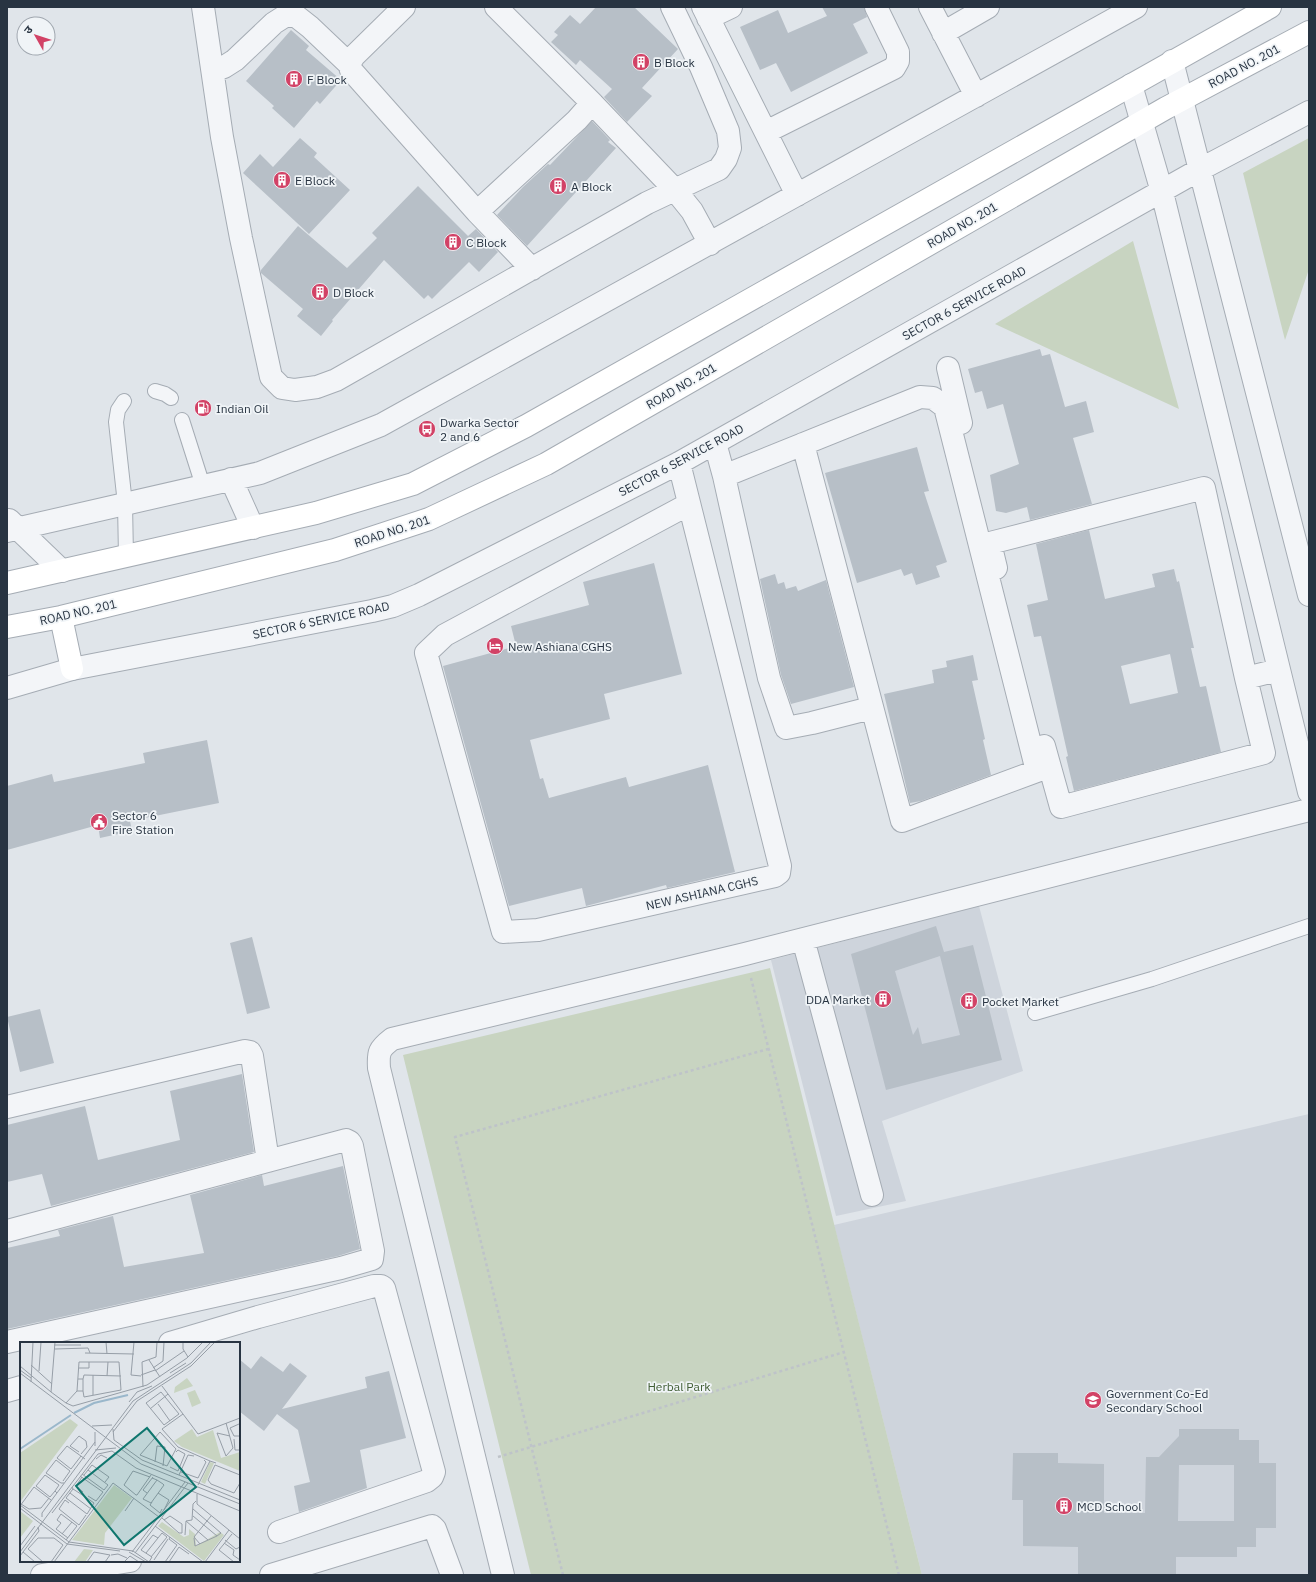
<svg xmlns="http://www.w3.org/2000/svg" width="1316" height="1582" font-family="'IBM Plex Sans','Noto Sans Devanagari',sans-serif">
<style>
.built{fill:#ced4dc}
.green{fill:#c8d4c1}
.building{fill:#b7bfc7;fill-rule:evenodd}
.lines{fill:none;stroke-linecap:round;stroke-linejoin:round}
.lane-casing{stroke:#a5acb4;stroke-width:16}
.street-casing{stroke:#a5acb4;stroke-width:24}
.secondary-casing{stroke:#a5acb4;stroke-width:24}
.path{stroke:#bec3c9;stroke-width:2.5;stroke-dasharray:3 3;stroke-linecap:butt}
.lane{stroke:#f3f5f8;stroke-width:14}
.street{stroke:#f3f5f8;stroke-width:22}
.secondary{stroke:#fff;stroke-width:22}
.labels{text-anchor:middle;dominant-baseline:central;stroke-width:3.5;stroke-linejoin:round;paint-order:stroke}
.poi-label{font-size:12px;fill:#283442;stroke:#f0f4f7;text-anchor:start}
.street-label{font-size:12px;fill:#283442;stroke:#f0f4f7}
.park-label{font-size:12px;fill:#415e35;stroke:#f0f4f7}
.inset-river{fill:none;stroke:#9ab7cb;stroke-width:2}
.inset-road{fill:none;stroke:#969ea7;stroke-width:1}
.view{fill:#0f766e;fill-opacity:0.15;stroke:#0f766e;stroke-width:2}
.inset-edge{fill:none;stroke:#283442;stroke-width:2}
</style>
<rect width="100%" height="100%" fill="#e0e5ea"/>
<path class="built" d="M 979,906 L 1023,1071 L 882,1121 L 906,1201 L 836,1216 L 771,960 Z
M 1309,1114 L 1309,1575 L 922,1575 L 834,1225 Z"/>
<path class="green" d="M 1309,138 L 1309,269 L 1285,340 L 1243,173 Z
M 1133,241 L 1179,409 L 995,324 Z
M 770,968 L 922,1575 L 531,1575 L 403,1055 Z"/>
<path class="building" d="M 596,7 L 634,7 L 678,49 L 642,88 L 652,96 L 627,122 L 604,97 L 612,89 L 580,60 L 576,65 L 551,42 L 558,35 L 554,32 L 570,15 L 580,24 Z
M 822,7 L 864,7 L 867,17 L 853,24 L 868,53 L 791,92 L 776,63 L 760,70 L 740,27 L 778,10 L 788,33 L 827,16 Z
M 291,30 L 309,46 L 306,50 L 341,80 L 320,104 L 317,101 L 294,128 L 272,108 L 274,106 L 246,81 Z
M 592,121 L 610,140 L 608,142 L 616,148 L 527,246 L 497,215 L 523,187 L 548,164 L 550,165 Z
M 300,138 L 317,153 L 314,157 L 350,190 L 309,234 L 243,173 L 260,154 L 273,167 Z
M 418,186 L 468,236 L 476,229 L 498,252 L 479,272 L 469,262 L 432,299 L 428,295 L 424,299 L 384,260 L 332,320 L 333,321 L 321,336 L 297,316 L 303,309 L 261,273 L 261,270 L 298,226 L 347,268 L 377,238 L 372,233 Z
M 1040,349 L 1042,356 L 1050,354 L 1065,407 L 1086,401 L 1094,432 L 1073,438 L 1092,504 L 1030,520 L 1027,507 L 1006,513 L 996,511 L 990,475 L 1019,464 L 1003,404 L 987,409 L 982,391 L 975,393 L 968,369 Z
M 917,447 L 929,491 L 924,492 L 947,562 L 936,566 L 940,577 L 916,585 L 912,573 L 904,576 L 901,569 L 857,583 L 825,473 Z
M 1089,530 L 1105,599 L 1155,587 L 1152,574 L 1174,569 L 1177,582 L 1179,581 L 1194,648 L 1191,648 L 1200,687 L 1206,686 L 1221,752 L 1074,791 L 1066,757 L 1068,756 L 1041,636 L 1034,637 L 1027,605 L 1048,600 L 1036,544 ZM 1170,654 L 1178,693 L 1130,704 L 1121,666 Z
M 654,563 L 682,674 L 604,694 L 610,719 L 530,740 L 540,779 L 543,778 L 549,798 L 626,777 L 629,787 L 708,765 L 735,872 L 667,888 L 666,885 L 586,906 L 582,888 L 509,906 L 443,666 L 516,646 L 511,626 L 589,605 L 583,582 Z
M 775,574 L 778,584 L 784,582 L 786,589 L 796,586 L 798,591 L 826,580 L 854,687 L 791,704 L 781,675 L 760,579 Z
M 973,655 L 978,680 L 972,681 L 985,739 L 983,740 L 991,775 L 921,801 L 910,803 L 884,694 L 934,683 L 932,670 L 947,667 L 946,661 Z
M 207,740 L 219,803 L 130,821 L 132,831 L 100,838 L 98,825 L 7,850 L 7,786 L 52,774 L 54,782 L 145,763 L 143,753 Z
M 936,926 L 944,952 L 973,945 L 1002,1060 L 886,1090 L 851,954 ZM 940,956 L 960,1035 L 922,1044 L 918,1027 L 913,1035 L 895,971 Z
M 252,937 L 270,1008 L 247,1014 L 230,943 Z
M 40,1009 L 54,1063 L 20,1072 L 7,1017 Z
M 242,1074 L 254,1152 L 51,1206 L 42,1174 L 7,1182 L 7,1125 L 85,1106 L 98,1160 L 180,1140 L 170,1091 Z
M 343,1166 L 360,1249 L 338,1256 L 7,1329 L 7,1248 L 60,1236 L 58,1230 L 113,1216 L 124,1267 L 204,1253 L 190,1195 L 262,1175 L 264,1186 Z
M 261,1356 L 283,1372 L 290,1363 L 307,1376 L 282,1409 L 367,1388 L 365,1377 L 389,1371 L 406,1438 L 360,1450 L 367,1488 L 299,1512 L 294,1486 L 310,1482 L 298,1430 L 277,1414 L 264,1431 L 239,1411 L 239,1359 L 251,1369 Z
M 1179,1429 L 1239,1429 L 1239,1440 L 1259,1440 L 1259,1463 L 1276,1463 L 1276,1528 L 1256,1528 L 1256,1547 L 1237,1547 L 1237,1557 L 1176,1557 L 1176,1575 L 1078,1575 L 1078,1547 L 1023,1546 L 1023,1500 L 1012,1500 L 1013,1453 L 1058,1453 L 1058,1463 L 1104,1464 L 1104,1513 L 1145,1513 L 1146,1457 L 1159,1457 L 1179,1436 ZM 1179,1465 L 1234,1465 L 1234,1521 L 1178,1521 Z"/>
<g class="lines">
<defs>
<path id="lane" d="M 155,391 L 165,394 L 171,398
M 124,401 L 118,410 L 116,422 L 125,504 L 126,556
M 182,420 L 203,486
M 1035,1013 L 1152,979 L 1309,926"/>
<path id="street" d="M 203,7 L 222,137 L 241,238 L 271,377 L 282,388 L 295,390 L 317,387 L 336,380 L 647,203 L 719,169 L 726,159 L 730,148 L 728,131 L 701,67 L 672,7
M 404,7 L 354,56 L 349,64 L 351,70 L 477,212 L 532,269
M 496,7 L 592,103 L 675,190 L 692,211 L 710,244
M 703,7 L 797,195
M 930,7 L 976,96
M 708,18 L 731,7
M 943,33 L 988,7
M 1172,61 L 1309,595
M 213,71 L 224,67 L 235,60 L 274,23 L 285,16 L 296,16 L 310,27 L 349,64
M 1131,85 L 1162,192 L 1309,792
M 766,132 L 894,68 L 898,61 L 898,52 L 876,7
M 477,212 L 577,120 L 592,103
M 948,368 L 961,423
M 715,443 L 724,476 L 769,678 L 786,728 L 812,723 L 871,708
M 679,463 L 780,866 L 779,873 L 775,876 L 538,930 L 503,932 L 426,653 L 445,635 L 689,504
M 724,476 L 920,397 L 933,398 L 945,407 L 1037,771 L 902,821 L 803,444
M 231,479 L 253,528
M 9,520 L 62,571
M 7,531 L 260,473 L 381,425 L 1136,7
M 996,568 L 990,543 L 1204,488 L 1246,678 L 1278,670
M 7,688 L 72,669 L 372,611 L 393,606 L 419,595 L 679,463 L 1199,170 L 1309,112
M 1044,746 L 1061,807 L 1264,753 L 1246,678
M 803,939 L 872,1195
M 7,1107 L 245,1051 L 250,1052 L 252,1056 L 268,1161
M 7,1231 L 346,1140 L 350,1142 L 352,1146 L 373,1251 L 372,1259 L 341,1268 L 7,1342
M 170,1343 L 258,1317 L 374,1286 L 381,1286 L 384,1288 L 434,1472 L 432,1477 L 427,1481 L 279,1532
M 7,1391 L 21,1387
M 42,1575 L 130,1561
M 271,1575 L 432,1526 L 435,1529 L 452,1575
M 503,1575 L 379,1068 C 378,1052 379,1049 392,1039 L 745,954 L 1309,810"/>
<path id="secondary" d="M 7,583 L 316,513 L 413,484 L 526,426 L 1270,7
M 61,617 L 72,669
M 7,627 L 61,617 L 335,550 L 429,519 L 546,464 L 1166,108 L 1309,32"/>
</defs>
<use href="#lane" class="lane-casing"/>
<use href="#street" class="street-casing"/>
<use href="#secondary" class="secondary-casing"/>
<path class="path" d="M 751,978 L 899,1575
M 498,1457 L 844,1352
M 563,1575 L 455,1137 L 768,1049"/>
<use href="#lane" class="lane"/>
<use href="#street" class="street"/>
<use href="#secondary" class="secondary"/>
</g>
<defs>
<symbol id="building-disc" viewBox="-11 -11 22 22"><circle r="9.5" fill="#d24266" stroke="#f0f4f7"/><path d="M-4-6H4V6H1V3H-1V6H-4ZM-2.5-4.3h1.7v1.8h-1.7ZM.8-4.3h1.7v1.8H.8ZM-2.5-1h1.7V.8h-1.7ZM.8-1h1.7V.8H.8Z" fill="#fff"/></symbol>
<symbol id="fuel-disc" viewBox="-11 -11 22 22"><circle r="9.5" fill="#d24266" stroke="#f0f4f7"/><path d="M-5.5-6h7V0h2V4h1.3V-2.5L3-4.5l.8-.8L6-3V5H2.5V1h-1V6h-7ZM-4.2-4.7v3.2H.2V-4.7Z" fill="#fff"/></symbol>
<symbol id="bus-disc" viewBox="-11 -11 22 22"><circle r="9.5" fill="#d24266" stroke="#f0f4f7"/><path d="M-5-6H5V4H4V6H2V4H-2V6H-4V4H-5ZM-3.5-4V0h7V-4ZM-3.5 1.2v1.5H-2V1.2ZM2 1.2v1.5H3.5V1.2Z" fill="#fff"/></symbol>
<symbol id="hotel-disc" viewBox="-11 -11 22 22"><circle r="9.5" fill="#d24266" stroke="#f0f4f7"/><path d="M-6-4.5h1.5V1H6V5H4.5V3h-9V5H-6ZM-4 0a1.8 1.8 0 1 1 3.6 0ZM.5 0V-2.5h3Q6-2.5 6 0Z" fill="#fff"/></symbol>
<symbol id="civic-disc" viewBox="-11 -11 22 22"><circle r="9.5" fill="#d24266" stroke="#f0f4f7"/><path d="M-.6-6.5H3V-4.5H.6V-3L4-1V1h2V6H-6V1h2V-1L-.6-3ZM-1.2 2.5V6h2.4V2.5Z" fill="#fff"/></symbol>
<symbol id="school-disc" viewBox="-11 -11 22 22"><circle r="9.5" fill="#d24266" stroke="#f0f4f7"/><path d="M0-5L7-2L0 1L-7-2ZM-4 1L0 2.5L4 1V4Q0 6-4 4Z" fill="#fff"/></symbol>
</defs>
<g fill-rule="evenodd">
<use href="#building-disc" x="631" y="52" width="20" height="20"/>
<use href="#building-disc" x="284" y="69" width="20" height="20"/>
<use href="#building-disc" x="272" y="170" width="20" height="20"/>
<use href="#building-disc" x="548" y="176" width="20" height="20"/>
<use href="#building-disc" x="443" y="232" width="20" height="20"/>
<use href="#building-disc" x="310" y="282" width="20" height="20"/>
<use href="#fuel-disc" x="193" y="398" width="20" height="20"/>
<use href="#bus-disc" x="417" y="419" width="20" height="20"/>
<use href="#hotel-disc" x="485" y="636" width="20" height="20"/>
<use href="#civic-disc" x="89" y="812" width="20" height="20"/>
<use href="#building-disc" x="873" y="989" width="20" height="20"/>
<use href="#building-disc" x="959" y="991" width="20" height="20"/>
<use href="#school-disc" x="1083" y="1390" width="20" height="20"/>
<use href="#building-disc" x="1054" y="1496" width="20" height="20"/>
</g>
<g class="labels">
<g class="poi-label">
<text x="654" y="62">B Block</text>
<text x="307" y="79">F Block</text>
<text x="295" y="180">E Block</text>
<text x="571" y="186">A Block</text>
<text x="466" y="242">C Block</text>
<text x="333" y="292">D Block</text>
<text x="216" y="408">Indian Oil</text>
<text x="440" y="422">Dwarka Sector<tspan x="440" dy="14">2 and 6</tspan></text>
<text x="508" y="646">New Ashiana CGHS</text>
<text x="112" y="815">Sector 6<tspan x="112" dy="14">Fire Station</tspan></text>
<text x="870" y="999" text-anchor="end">DDA Market</text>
<text x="982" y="1001">Pocket Market</text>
<text x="1106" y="1393">Government Co-Ed<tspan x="1106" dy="14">Secondary School</tspan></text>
<text x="1077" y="1506">MCD School</text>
</g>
<g class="street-label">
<text transform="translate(1244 66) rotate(-28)">ROAD NO. 201</text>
<text transform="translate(962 225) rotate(-30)">ROAD NO. 201</text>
<text transform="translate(964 303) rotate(-29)">SECTOR 6 SERVICE ROAD</text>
<text transform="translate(681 386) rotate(-30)">ROAD NO. 201</text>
<text transform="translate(681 460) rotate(-28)">SECTOR 6 SERVICE ROAD</text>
<text transform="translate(392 531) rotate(-18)">ROAD NO. 201</text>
<text transform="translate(78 612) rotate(-13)">ROAD NO. 201</text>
<text transform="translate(321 620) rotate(-12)">SECTOR 6 SERVICE ROAD</text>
<text transform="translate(702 893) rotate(-13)">NEW ASHIANA CGHS</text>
</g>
<g class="park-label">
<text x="679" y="1386">Herbal Park</text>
</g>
</g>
<g transform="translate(20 1342)">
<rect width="220" height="220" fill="#e0e5ea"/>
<path d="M 167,36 L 173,44 L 154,51 L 155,45 ZM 175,48 L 181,61 L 172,65 L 167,51 ZM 50,77 L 58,83 L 0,160 L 0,111 ZM 172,87 L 177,95 L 193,88 L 201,116 L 220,110 L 220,129 L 162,105 L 154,99 ZM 190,120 L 194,121 L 185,142 L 181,140 ZM 94,143 L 112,156 L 85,191 L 84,203 L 52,198 ZM 0,169 L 13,179 L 0,196 ZM 142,180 L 164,195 L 169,193 L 169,187 L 175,192 L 176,204 L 200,190 L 204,193 L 184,219 L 138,184 ZM 64,207 L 73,208 L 65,220 L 54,220 Z" fill="#c8d4c1"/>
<path class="inset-river" d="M 54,71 L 74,61 L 108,53M 0,107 L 51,73"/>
<path class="inset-road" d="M 35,0 L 31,50 L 46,61 L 57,49 L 59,20 L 99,20 L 101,48 L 64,55 L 63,49 L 57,49M 86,0 L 87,12M 114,0 L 111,33 L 121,34M 163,0 L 163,7 L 168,15M 34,3 L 61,3M 35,7 L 68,6 L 70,11M 65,11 L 114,12M 129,18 L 140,35M 11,23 L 32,42M 0,24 L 31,50M 59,26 L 69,26 L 69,20M 133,26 L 143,19 L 144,0M 0,28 L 11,36M 19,29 L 21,0M 135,29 L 164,9M 0,31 L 121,122 L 220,162M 150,31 L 166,21M 121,33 L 135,28M 87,34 L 88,20M 58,37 L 63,37 L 63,49M 63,37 L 64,33 L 101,34M 11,40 L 13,0M 142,44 L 178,92 L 220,76M 123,45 L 122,20 L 136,15 L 137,0M 141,50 L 159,72 L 144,83 L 126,61 ZM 73,53 L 73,33M 109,60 L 117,50 L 132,44M 46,61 L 53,64 L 127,43 L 167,16 L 183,0M 138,62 L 150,79M 130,67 L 148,52M 163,72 L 142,87 L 158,105 L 190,119M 206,81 L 213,106 L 206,114 L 197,91 L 210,94M 219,82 L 210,86 L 214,94 L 220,94M 72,84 L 92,83M 93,87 L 94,98 L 122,118 L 220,158M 75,90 L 75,104M 93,90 L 117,59 L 171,24 L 195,0M 140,90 L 156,107 L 147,124 L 120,113 ZM 214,97 L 215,108 L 220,108M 75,108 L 96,106M 59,110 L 50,104 L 59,94 L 66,99 L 67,105 L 61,112M 61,114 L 51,127 L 37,116 L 47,104 L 65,117M 76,117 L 81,113 L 87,116M 135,120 L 137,104 L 145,105 L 143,124M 150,125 L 158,129 L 165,112 L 158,108 L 156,110M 161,130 L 178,136 L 186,120 L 184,118M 62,132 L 84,148 L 88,143 L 68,128M 64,133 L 72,123 L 89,135 L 85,140M 159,133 L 168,113 L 174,114M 220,133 L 195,123 L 188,138 L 191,142 L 214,151 L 220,141M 60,134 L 83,150 L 76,159 L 68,154M 62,135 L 56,144 L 63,150M 130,135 L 113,129 L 104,143 L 116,153 L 117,153 L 131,133M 132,136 L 137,138 L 143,142 L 144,143 L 131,161 L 123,157 L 137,138M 43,139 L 50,129 L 36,118 L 26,131 L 41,141 L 44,141M 178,143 L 190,119 L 196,121M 52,145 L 53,147 L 64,154 L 74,161 L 67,172 L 46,156 L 53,147M 35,149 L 39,143 L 25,133 L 16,144 L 30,155 L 35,149 L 37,151M 50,151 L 71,167M 127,151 L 123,148 L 133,135M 138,151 L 149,158 L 144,168M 177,152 L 177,162 L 220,197M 132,160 L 130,163 L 140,171 L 142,167M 49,161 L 45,158 L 39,167 L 59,183 L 66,173M 1,162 L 9,167 L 21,166 L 29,156M 0,163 L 49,200 L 113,209 L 129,220M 0,164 L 14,145 L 31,158M 0,166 L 47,202 L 100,209M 173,167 L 201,191 L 197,194M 105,169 L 114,156M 32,171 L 78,112 L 92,109 L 116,126 L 220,169M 173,174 L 197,194 L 175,204 L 174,196M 22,175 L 22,171 L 75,100M 142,176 L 159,191 L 162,191 L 162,182 L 150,174 L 144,178M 166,179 L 188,198M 135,184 L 183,220M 42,192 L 52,180M 212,192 L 199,208 L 214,220M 165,193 L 166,179 L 172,178 L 173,162 L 176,159M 46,198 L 57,184 L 41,172 L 37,178 L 41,181 L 36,187 L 48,196M 205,198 L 216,207 L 220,205M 204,201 L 214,208 L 213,213 L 220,218M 180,202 L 174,195 L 191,174M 0,204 L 15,184M 8,207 L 18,196 L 34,196 L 43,203 L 31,220M 8,207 L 23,220M 0,210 L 113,59 L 171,21 L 191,0M 3,210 L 15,220M 109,210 L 126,220M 112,210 L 165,140M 115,211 L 168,141M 126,211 L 138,196 L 133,193 L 121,208 L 132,215 L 129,220M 91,213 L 98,212 L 107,216M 0,214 L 19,189 L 18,185M 131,215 L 147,195 L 142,191 L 138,196M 134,218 L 148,197M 34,220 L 93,141 L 139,175M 67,220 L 74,210 L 90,213 L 85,220M 104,220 L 110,214 L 119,220M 145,220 L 157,203 L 149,197 L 150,195M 149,220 L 159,205 L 169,212M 185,220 L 209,188"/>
<path class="view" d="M 127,86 L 176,145 L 104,203 L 56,144 Z"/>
<rect width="220" height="220" class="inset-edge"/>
</g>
<rect width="1316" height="1582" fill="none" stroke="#283442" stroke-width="16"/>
<g transform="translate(36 36) rotate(309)"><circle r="19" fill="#f0f4f7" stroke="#a0a7af"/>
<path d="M0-3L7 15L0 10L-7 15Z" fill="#d24266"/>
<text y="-6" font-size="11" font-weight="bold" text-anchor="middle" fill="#283442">उ</text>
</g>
</svg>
